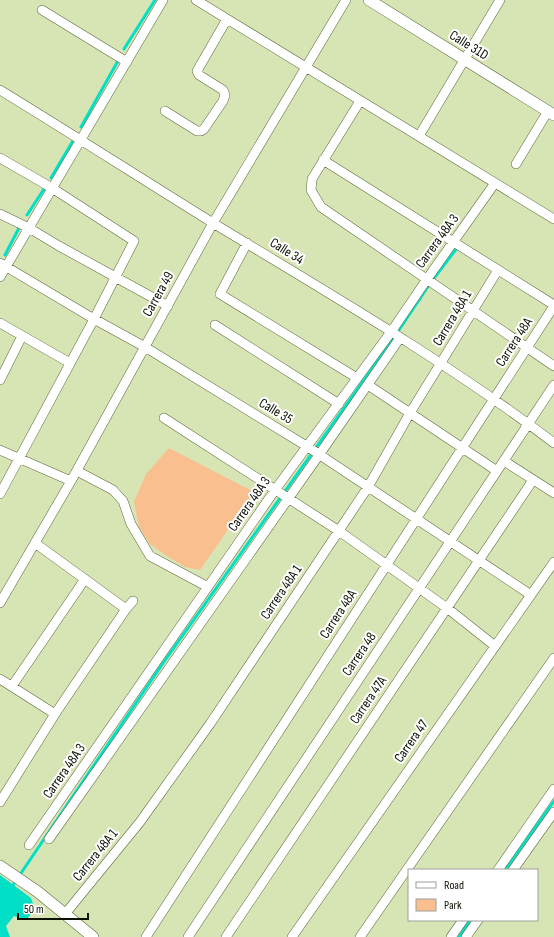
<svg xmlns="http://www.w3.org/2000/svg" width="554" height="937" font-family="'Sofia Sans Condensed',sans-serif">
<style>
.green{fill:#f9bf8f}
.water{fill:#01e0c7}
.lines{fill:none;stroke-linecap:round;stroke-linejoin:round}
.stream{stroke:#01e0c7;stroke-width:3}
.minor-casing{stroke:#5b673c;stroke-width:10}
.tertiary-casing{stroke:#5b673c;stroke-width:12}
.minor{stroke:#fff;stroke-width:9}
.tertiary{stroke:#fff;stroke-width:11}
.labels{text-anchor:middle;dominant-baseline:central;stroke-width:4;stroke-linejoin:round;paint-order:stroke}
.street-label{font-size:14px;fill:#0d1102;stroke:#fff}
</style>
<rect width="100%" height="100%" fill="#d7e5b5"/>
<path class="green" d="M 169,448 L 254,492 L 200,570 L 185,567 L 167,556 L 150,544 L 139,527 L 134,502 L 146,474 Z"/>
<path class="water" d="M 0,875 L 31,898 L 35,909 L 26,920 L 14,916 L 6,926 L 10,937 L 0,937 Z"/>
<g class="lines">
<path class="stream" d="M 124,49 L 155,0
M 81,127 L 119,59
M 51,178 L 74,139
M 27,215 L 44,189
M 5,255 L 20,226
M 505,870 L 554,801
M 13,885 L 161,666 L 393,339 L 431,282 L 457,248
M 459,937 L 470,920"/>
<defs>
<path id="minor" d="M 196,0 L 554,219
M 42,10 L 127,62
M 0,90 C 72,134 142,179 213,223 C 328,293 446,361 554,443
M 360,101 L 312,179 L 311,190 L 321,207 L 554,366
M 165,111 L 197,131 L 201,131 L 204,129 L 223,101 L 225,95 L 223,90 L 199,75 L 197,71 L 227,19
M 419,136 L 500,0
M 0,158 L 52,188 L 134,241 L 94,319 L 0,494
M 323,160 L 554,305
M 516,164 L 548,111
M 0,214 L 29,228 L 59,246 L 168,306
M 247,243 L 220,294 L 357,378
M 0,263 L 94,319 L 145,347 L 308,447 L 531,595
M 0,277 L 163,0
M 0,323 L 70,363
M 215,325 L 339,404
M 0,380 L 22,336
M 368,385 L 497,471
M 164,418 L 339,531 L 447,608 L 495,646
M 0,450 L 71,481
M 504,461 L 554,493
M 77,471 L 113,490 L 123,501 L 131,524 L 150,556 L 208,587
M 35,543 L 126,609
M 0,603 L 71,481 L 213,223 L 346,0
M 0,679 L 55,714
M 12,686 L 85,579
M 0,802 L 55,714 L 126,609 L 133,601
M 49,839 L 319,455 L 400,338
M 29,845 L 275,490 L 391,332 L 427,279 L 495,183
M 498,870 L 554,789
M 513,870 L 554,812
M 65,914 L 140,822 L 210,724 L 368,487 L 410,413 L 498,270
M 146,937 L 554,306
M 188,937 L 554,385
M 226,937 L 533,480
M 292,937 L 554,562
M 360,937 L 554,658
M 451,937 L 463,920
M 466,937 L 478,920"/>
<path id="tertiary" d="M 369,0 L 554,115
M 0,866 L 38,892 L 93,937"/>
</defs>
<use href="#minor" class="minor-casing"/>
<use href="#tertiary" class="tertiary-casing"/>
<use href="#minor" class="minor"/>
<use href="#tertiary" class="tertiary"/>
</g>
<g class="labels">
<g class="street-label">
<text transform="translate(469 45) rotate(32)">Calle 31D</text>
<text transform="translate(437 241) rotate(-54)">Carrera 48A 3</text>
<text transform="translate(287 251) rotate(32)">Calle 34</text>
<text transform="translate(158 294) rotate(-61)">Carrera 49</text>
<text transform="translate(452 318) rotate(-59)">Carrera 48A 1</text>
<text transform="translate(514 342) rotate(-57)">Carrera 48A</text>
<text transform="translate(276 411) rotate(31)">Calle 35</text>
<text transform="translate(249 504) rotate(-55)">Carrera 48A 3</text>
<text transform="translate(281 592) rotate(-56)">Carrera 48A 1</text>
<text transform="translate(338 614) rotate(-57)">Carrera 48A</text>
<text transform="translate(359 654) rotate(-56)">Carrera 48</text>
<text transform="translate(368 700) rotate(-56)">Carrera 47A</text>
<text transform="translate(411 741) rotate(-55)">Carrera 47</text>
<text transform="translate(64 771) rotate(-55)">Carrera 48A 3</text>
<text transform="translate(95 855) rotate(-51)">Carrera 48A 1</text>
</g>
</g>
<rect x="408" y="869" width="130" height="52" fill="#ffffff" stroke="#9ea09a"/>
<rect x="416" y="882" width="20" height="6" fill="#ffffff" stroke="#9ea09a"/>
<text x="444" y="889" font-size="12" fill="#0d1102">Road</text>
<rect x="416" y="899" width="20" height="12" fill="#f9bf8f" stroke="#9ea09a"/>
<text x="444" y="909" font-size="12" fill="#0d1102">Park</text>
<path d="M18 913v6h70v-6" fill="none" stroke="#0d1102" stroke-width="2"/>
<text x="24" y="913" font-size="12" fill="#0d1102" stroke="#ffffff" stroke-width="3" paint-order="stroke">50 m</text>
</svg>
